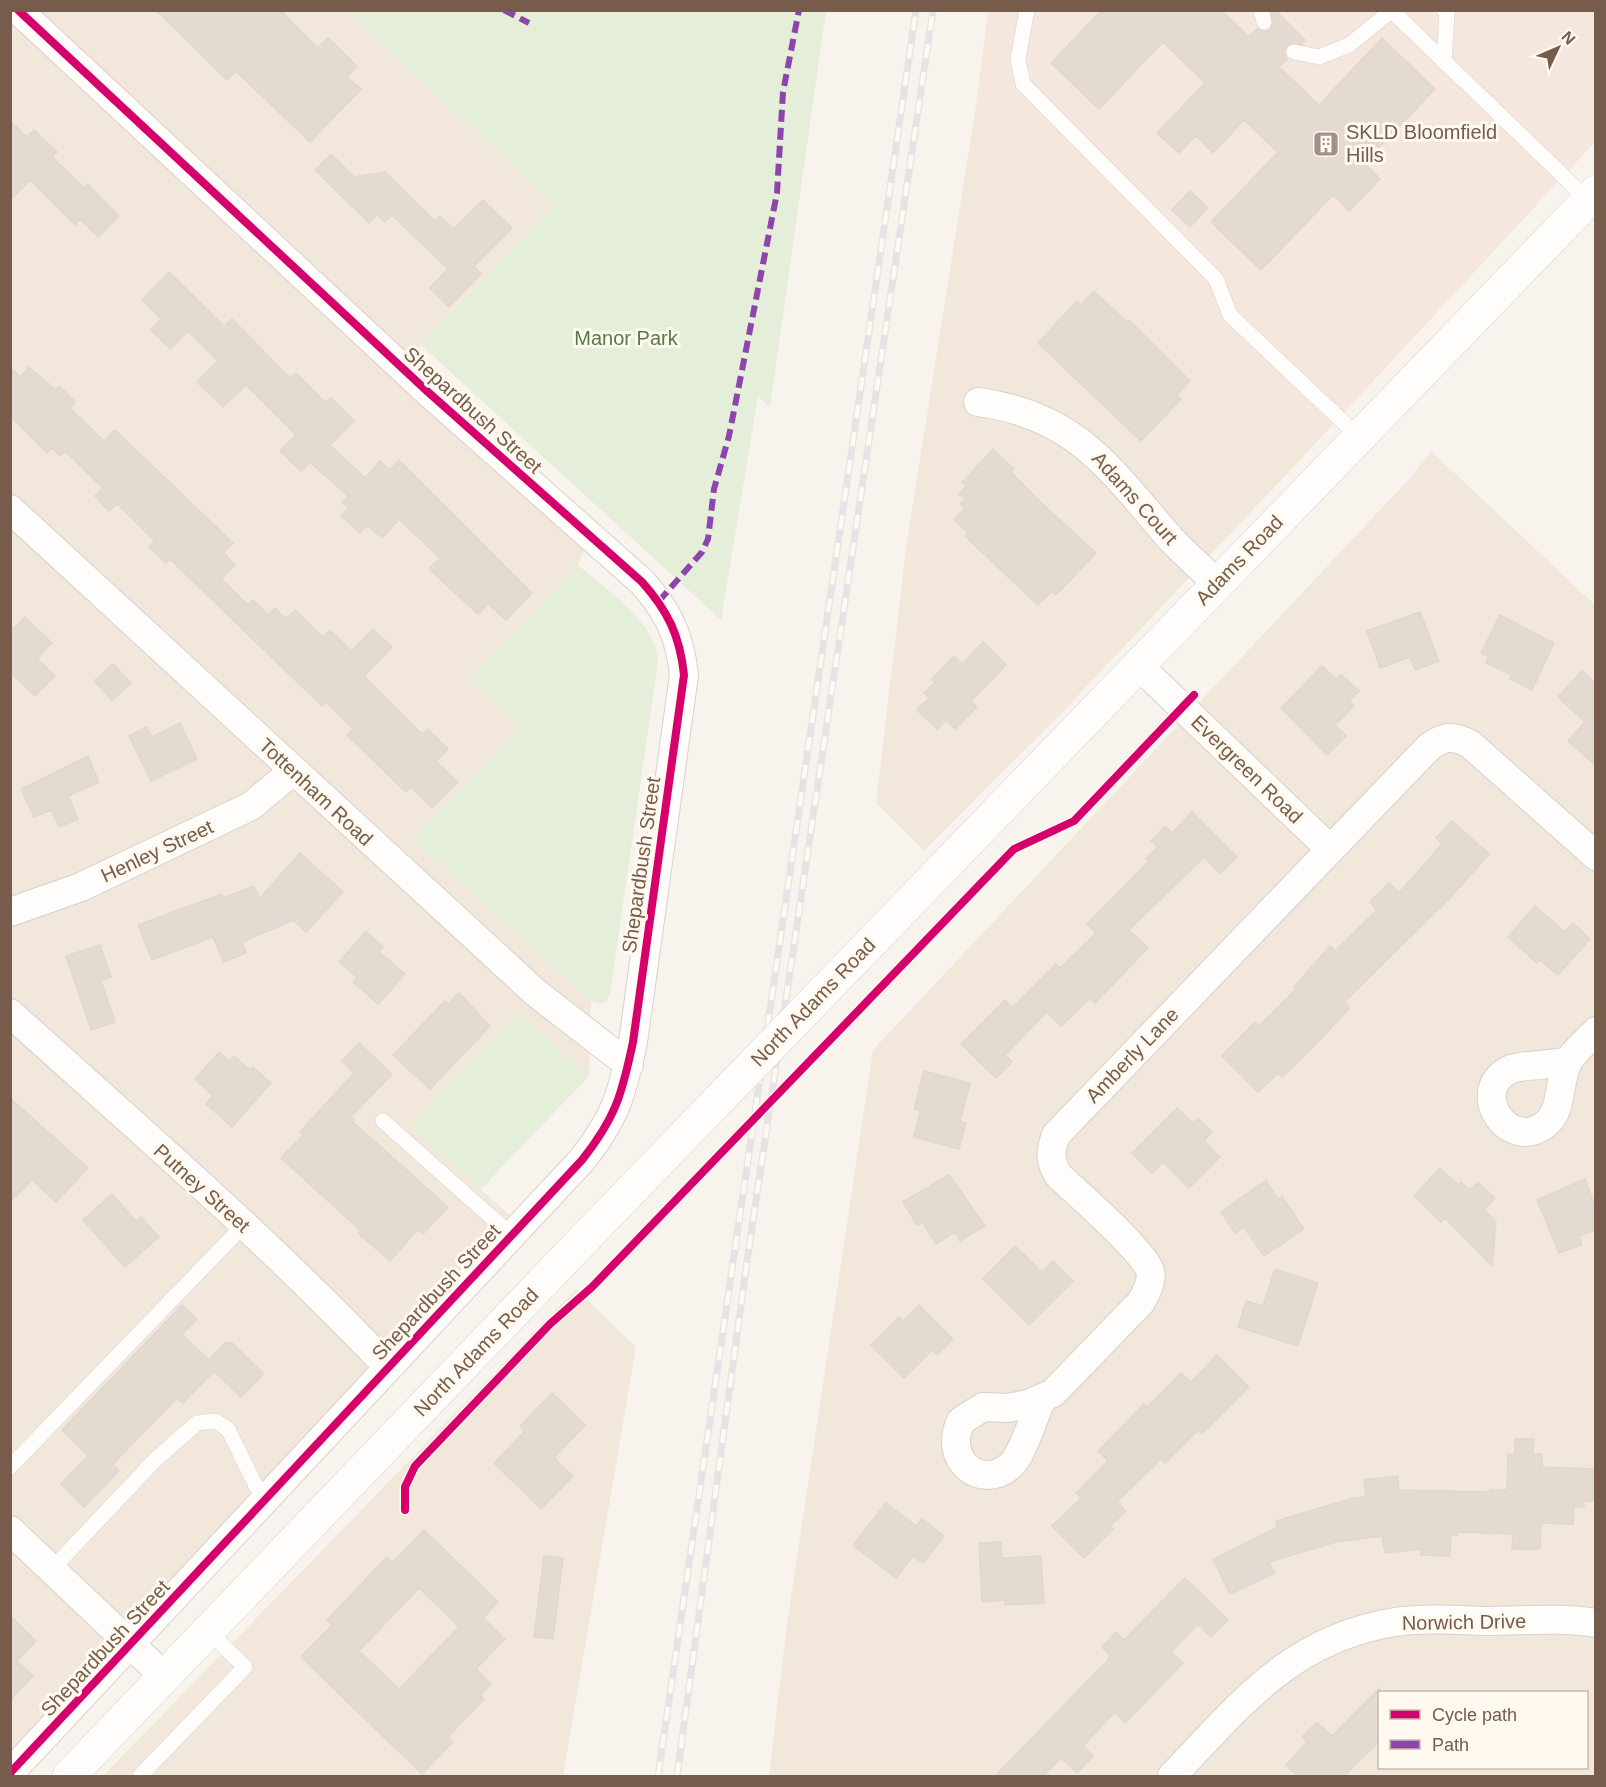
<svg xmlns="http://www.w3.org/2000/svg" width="1606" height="1787" font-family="Helvetica,sans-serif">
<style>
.residential{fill:#f1e7db;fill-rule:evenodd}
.commercial{fill:#f5e6de}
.green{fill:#e5eed8}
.building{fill:#e3dad2;stroke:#e1d7cf;stroke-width:1.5;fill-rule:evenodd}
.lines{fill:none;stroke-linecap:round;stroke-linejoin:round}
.service-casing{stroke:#d7d1cb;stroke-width:16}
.minor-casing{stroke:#d7d1cb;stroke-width:30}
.secondary-casing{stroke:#d8d0c9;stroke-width:34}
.service{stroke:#fefdfc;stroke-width:15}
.minor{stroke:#fefdfc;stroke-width:28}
.secondary{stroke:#fefdfc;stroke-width:33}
.rail-casing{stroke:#e5e3e5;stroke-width:7}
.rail{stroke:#fff9ef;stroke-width:4.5;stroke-dasharray:14;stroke-linecap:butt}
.secondary-bridge-casing{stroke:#d8d0c9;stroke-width:34;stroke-linecap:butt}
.secondary-bridge{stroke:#fefdfc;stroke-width:33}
.quiet{stroke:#8e44ad;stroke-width:6;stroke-dasharray:12 6;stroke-linecap:butt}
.cycleway-casing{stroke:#fff9ef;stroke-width:11}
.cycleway{stroke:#d6006c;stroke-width:8}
.labels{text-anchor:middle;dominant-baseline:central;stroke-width:6;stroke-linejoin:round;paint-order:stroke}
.poi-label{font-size:20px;fill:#775c4c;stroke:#fff9ef;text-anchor:start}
.park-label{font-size:20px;fill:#547c44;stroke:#fff9ef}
.street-label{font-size:20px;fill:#775c4c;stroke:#fff9ef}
</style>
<rect width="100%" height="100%" fill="#f8f4ed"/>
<path class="residential" d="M 11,11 L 347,11 L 554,205 L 419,343 L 436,415 L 585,546 L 522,727 L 412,839 L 591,1001 L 589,1076 L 518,1012 L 410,1126 L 515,1220 L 11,1763 Z
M 975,112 L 1314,445 L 1071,703 L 924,851 L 876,803 L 907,541 Z
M 1431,451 L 1595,605 L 1595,1776 L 769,1776 L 787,1624 L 873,1050 L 1410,478 ZM 1380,1692 L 1586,1692 L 1586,1768 L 1380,1768 Z
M 576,1289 L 636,1347 L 563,1776 L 103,1776 Z"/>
<path class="commercial" d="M 988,11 L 1595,11 L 1595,142 L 1314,445 L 975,112 Z"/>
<path class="green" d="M 347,11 L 826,11 L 770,407 L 758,396 L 721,620 L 419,343 L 554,205 Z
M 578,565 C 606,590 657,622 658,662 L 610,994 L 606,1001 L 600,1004 L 591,1001 L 412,839 L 522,727 L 468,678 Z
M 518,1012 L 589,1076 L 481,1189 L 409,1126 Z"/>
<path class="building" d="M 156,10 L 280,10 L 318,48 L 328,38 L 357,66 L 347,77 L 361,89 L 310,142 L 236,71 L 227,80 Z
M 1102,10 L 1221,10 L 1249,37 L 1257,29 L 1266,32 L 1271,29 L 1272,13 L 1275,10 L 1305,40 L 1302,44 L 1287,45 L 1284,51 L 1287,59 L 1279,67 L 1319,105 L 1382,38 L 1435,89 L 1364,163 L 1380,179 L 1349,211 L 1333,195 L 1261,270 L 1211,222 L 1278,152 L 1244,120 L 1213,153 L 1196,136 L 1179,153 L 1157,133 L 1205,83 L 1163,42 L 1099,109 L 1051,63 Z
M 10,121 L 27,137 L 34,130 L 57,152 L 52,157 L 84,188 L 87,184 L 119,216 L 98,237 L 80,219 L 75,225 L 30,180 L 10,200 Z
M 331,154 L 354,177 L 385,172 L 435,221 L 440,216 L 454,229 L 483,200 L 512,228 L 474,266 L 481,274 L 449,307 L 430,288 L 448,269 L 392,215 L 385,222 L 377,215 L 369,223 L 315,170 Z
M 1190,191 L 1208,208 L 1190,227 L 1172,210 Z
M 169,272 L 224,326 L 232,319 L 290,378 L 296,373 L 326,403 L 331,398 L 354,421 L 330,445 L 365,478 L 380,461 L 390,470 L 399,460 L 532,593 L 506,620 L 488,604 L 478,614 L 429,569 L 440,558 L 399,519 L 382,538 L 367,525 L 360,533 L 341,516 L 349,508 L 342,503 L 348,496 L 310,462 L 301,471 L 280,451 L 296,435 L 246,385 L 223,407 L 197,382 L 218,361 L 188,331 L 170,349 L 151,330 L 161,319 L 142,300 Z
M 1094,291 L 1127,322 L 1129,320 L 1190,381 L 1177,395 L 1181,399 L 1141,441 L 1038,343 L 1077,301 L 1081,305 Z
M 29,367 L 56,390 L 59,386 L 75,402 L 70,408 L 104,441 L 115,430 L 233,543 L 223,552 L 235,565 L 221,579 L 248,605 L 253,600 L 268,615 L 275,608 L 286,619 L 295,610 L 323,637 L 330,630 L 351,651 L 373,629 L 392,647 L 364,676 L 422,734 L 428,729 L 448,749 L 436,761 L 458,782 L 432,808 L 411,787 L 406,792 L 347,735 L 353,729 L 326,702 L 322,706 L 170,559 L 166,563 L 149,547 L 155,541 L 117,503 L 109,511 L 95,496 L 103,488 L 65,451 L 60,456 L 52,448 L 47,453 L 10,416 L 10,368 L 20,377 Z
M 993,449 L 1014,469 L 1011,472 L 1036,498 L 1096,553 L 1056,595 L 1052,591 L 1038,605 L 965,536 L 968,533 L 954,520 L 965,508 L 960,504 L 965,499 L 959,494 L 966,486 L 962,483 Z
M 1420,612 L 1439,661 L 1415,670 L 1410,657 L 1380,668 L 1367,631 Z
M 1500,615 L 1554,643 L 1532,690 L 1510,679 L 1512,675 L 1486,663 L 1489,657 L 1481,653 Z
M 25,617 L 52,643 L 37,658 L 55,676 L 35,696 L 10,672 L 10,632 Z
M 983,642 L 1006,665 L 971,701 L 977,707 L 955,729 L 946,720 L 937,729 L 917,710 L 929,698 L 924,693 L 935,682 L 932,679 L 954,656 L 962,664 Z
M 113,664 L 131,683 L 112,700 L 94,681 Z
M 1322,666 L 1336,679 L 1341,674 L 1359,691 L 1349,701 L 1354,706 L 1335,725 L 1346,736 L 1327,755 L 1281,708 Z
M 1582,671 L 1596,684 L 1596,766 L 1568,741 L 1585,722 L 1558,697 Z
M 180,723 L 197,759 L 151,781 L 129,736 L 147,727 L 152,737 Z
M 88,756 L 99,782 L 68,796 L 78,819 L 59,827 L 51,810 L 34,817 L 21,789 Z
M 1192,812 L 1237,857 L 1220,874 L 1204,857 L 1129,930 L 1148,948 L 1095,1003 L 1090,998 L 1061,1026 L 1047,1012 L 1005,1055 L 1012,1062 L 996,1078 L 961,1044 L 1005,1000 L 1012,1008 L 1056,964 L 1060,968 L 1096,933 L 1087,924 L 1149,861 L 1146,858 L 1158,847 L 1151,841 L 1165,826 L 1172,833 Z
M 1452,821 L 1489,854 L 1450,898 L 1344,1002 L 1350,1008 L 1310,1050 L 1282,1077 L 1278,1073 L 1258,1092 L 1222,1056 L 1255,1022 L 1259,1026 L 1296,989 L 1294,987 L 1330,946 L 1335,951 L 1377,910 L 1370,902 L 1389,883 L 1399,893 L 1442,844 L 1436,838 Z
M 300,853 L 343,892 L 306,932 L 294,920 L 242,942 L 246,953 L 224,962 L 213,937 L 152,960 L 138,925 L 222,894 L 224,898 L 254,886 L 260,898 Z
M 1535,906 L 1565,932 L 1573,923 L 1590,939 L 1558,975 L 1540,960 L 1537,963 L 1508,937 Z
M 366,931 L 383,947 L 379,952 L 405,974 L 378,1004 L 353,982 L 357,977 L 339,962 Z
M 100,945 L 111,977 L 101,981 L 115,1022 L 91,1030 L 66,956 Z
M 459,993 L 490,1026 L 430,1089 L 393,1055 L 445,1001 L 448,1004 Z
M 359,1043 L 392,1074 L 351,1117 L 355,1120 L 353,1122 L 448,1207 L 423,1234 L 418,1229 L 390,1261 L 358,1233 L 360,1230 L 281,1158 L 303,1135 L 300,1132 L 354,1073 L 342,1061 Z
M 219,1052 L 229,1061 L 234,1056 L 250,1070 L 253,1067 L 271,1083 L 232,1127 L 206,1104 L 213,1096 L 195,1079 Z
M 924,1071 L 970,1083 L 960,1121 L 966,1123 L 959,1149 L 914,1137 L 920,1111 L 914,1109 Z
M 10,1098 L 88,1168 L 56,1202 L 32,1180 L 10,1202 Z
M 1177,1108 L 1193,1123 L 1198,1118 L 1212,1132 L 1204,1141 L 1220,1157 L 1189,1188 L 1163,1162 L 1152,1173 L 1132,1153 Z
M 1440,1168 L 1458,1185 L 1461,1182 L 1470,1190 L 1478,1182 L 1495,1198 L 1484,1210 L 1496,1222 L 1492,1266 L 1445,1218 L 1441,1222 L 1414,1196 Z
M 949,1175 L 985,1226 L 960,1241 L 955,1232 L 936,1244 L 922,1222 L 917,1225 L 903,1202 Z
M 1585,1179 L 1596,1210 L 1596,1230 L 1579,1236 L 1582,1245 L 1559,1253 L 1537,1200 Z
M 1266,1180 L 1278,1199 L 1282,1196 L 1304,1229 L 1264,1256 L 1244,1227 L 1235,1233 L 1221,1212 Z
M 112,1194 L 136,1221 L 141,1217 L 159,1237 L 125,1267 L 83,1220 Z
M 1015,1246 L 1042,1272 L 1053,1261 L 1073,1281 L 1029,1325 L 983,1279 Z
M 1275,1269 L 1318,1283 L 1298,1346 L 1238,1327 L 1246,1301 L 1263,1306 Z
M 182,1305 L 197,1319 L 182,1334 L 209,1360 L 225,1343 L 232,1343 L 264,1374 L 241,1397 L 214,1371 L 183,1403 L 177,1398 L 113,1464 L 119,1471 L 84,1507 L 61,1484 L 88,1456 L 62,1430 Z
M 919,1305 L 953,1339 L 937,1355 L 932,1350 L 904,1378 L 871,1345 L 899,1317 L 903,1321 Z
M 1217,1355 L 1249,1387 L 1202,1434 L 1198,1430 L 1165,1463 L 1161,1459 L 1117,1502 L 1126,1511 L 1110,1526 L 1113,1529 L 1084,1558 L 1052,1526 L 1081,1498 L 1076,1493 L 1108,1461 L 1098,1451 L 1144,1404 L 1147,1407 L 1181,1373 L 1191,1382 Z
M 552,1393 L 585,1425 L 554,1458 L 573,1476 L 541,1509 L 494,1463 L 525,1431 L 520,1426 Z
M 1515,1439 L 1534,1439 L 1533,1454 L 1542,1454 L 1542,1467 L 1596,1469 L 1596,1501 L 1584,1501 L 1584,1507 L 1574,1507 L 1573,1524 L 1541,1523 L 1540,1549 L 1512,1549 L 1513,1534 L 1458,1532 L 1458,1535 L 1451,1535 L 1450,1556 L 1421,1555 L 1421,1549 L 1385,1553 L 1382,1536 L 1336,1542 L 1269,1562 L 1275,1573 L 1230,1594 L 1213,1559 L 1278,1527 L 1276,1521 L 1350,1499 L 1366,1497 L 1364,1480 L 1397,1476 L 1399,1490 L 1490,1492 L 1490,1490 L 1507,1490 L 1508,1454 L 1515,1454 Z
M 886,1503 L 916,1526 L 922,1519 L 944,1536 L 923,1563 L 913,1556 L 896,1578 L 853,1545 Z
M 424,1530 L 498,1602 L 483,1618 L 505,1639 L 476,1669 L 491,1684 L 480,1695 L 484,1699 L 448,1737 L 453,1742 L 422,1774 L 301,1657 L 332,1625 L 327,1620 L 387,1557 L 392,1563 ZM 419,1588 L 459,1627 L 399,1689 L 359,1651 Z
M 1001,1542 L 1002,1558 L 1041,1556 L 1044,1603 L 1005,1605 L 1005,1600 L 982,1602 L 979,1543 Z
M 544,1556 L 563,1558 L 553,1639 L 534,1637 Z
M 1185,1578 L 1228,1620 L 1211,1637 L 1198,1624 L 1171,1652 L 1183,1663 L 1125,1723 L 1115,1712 L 1083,1746 L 1093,1756 L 1077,1773 L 1061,1758 L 1043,1776 L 995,1776 L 1108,1660 L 1110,1655 L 1102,1647 L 1116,1632 L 1124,1640 Z
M 10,1616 L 36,1641 L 17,1661 L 33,1676 L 10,1700 Z
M 1380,1688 L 1380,1741 L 1344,1776 L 1298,1776 L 1286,1765 L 1307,1742 L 1302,1737 L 1317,1722 L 1332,1736 Z"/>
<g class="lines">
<defs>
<path id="service" d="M 1027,10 L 1018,59 L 1023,84 L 1216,279 L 1230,315 L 1358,436
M 1261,10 L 1264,22
M 1391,10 L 1588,200
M 1294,52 L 1319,57 L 1349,45 L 1391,11
M 1444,62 L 1447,13 L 1444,10
M 383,1121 L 511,1235
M 10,1467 L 244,1225
M 52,1569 L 155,1460 L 197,1423 L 215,1421 L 228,1429 L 257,1488 L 268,1499
M 140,1776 L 245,1667 L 208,1631"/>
<path id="minor" d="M 978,402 C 1076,415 1110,469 1170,538 C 1185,554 1201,568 1217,583
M 10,509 L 536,993 L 629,1065
M 1138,665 L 1330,849
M 10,912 L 81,887 L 251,806 L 293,771
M 10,1013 C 138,1129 270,1242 388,1367
M 1568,1061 C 1551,1066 1521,1064 1509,1070 C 1467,1092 1510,1155 1547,1123 C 1563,1109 1558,1081 1568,1062 C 1574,1051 1587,1041 1596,1031
M 1042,1399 C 1033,1417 1023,1455 1010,1466 C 981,1491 942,1460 961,1421 L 983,1407 L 1008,1408 L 1028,1404 L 1053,1393 L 1141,1302 C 1146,1293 1153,1281 1150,1271 C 1143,1250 1078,1194 1059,1176 C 1049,1161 1050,1151 1056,1135 L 1429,747 C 1444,736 1453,735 1470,744 L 1596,856
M 10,1530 L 165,1677
M 10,1773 L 582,1160 C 616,1117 622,1094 633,1042 L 684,675 C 680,636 668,611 642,582 L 428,392 L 18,10
M 1172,1776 C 1241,1704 1290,1639 1395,1622 C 1425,1618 1456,1620 1486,1621 C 1522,1621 1560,1617 1596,1623"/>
<path id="secondary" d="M 885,928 L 1596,192
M 69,1776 L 587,1236"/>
</defs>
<use href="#service" class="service-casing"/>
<use href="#minor" class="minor-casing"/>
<use href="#secondary" class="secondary-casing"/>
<use href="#service" class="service"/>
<use href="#minor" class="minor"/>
<use href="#secondary" class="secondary"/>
<defs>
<path id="rail" d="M 658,1776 L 916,10
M 677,1776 L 747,1261 L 933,10"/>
</defs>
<use href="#rail" class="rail-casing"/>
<use href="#rail" class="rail"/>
<defs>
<path id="secondary-bridge" d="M 587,1236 L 885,928"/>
</defs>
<use href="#secondary-bridge" class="secondary-bridge-casing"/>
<use href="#secondary-bridge" class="secondary-bridge"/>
<path class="quiet" d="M 504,10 L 529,23
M 659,601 L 702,552 L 708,539 L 714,489 L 729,436 L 777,193 L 783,92 L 799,10"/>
<defs>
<path id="cycleway" d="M 405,1510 L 405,1487 L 415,1466 L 550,1324 L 592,1287 L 1014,849 L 1074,821 L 1194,695
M 10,1773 L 582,1160 C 616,1117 622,1094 633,1042 L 684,675 C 680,636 668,611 642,582 L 428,392 L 18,10"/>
</defs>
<use href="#cycleway" class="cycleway-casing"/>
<use href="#cycleway" class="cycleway"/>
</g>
<defs>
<symbol id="building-square" viewBox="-11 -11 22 22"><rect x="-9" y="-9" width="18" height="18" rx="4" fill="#a49184" stroke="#fff9ef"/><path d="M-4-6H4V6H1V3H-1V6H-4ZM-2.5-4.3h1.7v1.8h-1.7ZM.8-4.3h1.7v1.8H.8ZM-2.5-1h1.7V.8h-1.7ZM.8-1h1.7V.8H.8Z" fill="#fff"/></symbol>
</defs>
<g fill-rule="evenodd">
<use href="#building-square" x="1311" y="129" width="30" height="30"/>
</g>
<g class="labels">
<g class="poi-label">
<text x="1346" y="132">SKLD Bloomfield<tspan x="1346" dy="23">Hills</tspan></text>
</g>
<g class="park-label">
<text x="626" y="338">Manor Park</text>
</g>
<g class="street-label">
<text transform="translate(473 410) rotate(42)">Shepardbush Street</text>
<text transform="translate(1135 498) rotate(48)">Adams Court</text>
<text transform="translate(1239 560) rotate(-46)">Adams Road</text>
<text transform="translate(1247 769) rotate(44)">Evergreen Road</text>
<text transform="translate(316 792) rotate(43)">Tottenham Road</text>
<text transform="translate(157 851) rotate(-25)">Henley Street</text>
<text transform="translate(641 865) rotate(-82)">Shepardbush Street</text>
<text transform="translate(813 1002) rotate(-46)">North Adams Road</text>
<text transform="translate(1132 1055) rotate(-46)">Amberly Lane</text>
<text transform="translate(202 1188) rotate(42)">Putney Street</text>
<text transform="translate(436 1292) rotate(-47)">Shepardbush Street</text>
<text transform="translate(476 1352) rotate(-46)">North Adams Road</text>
<text transform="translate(1464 1622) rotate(-1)">Norwich Drive</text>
<text transform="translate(105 1648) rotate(-47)">Shepardbush Street</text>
</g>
</g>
<rect width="1606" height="1787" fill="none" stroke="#775c4c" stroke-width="24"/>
<rect x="1378" y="1691" width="210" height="78" fill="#fff9ef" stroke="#c9baae" stroke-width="1.5"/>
<rect x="1390" y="1710" width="30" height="9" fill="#d6006c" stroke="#c9baae" stroke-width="1.5"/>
<text x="1432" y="1721" font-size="18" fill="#775c4c">Cycle path</text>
<rect x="1390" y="1740" width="30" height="9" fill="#8e44ad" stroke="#c9baae" stroke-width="1.5"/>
<text x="1432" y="1751" font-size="18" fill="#775c4c">Path</text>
<g transform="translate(1558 48) rotate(46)" stroke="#fff9ef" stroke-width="4.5" paint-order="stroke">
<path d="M0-4.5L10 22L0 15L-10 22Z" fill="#775c4c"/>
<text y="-9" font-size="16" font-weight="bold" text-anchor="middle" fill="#775c4c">N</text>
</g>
</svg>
